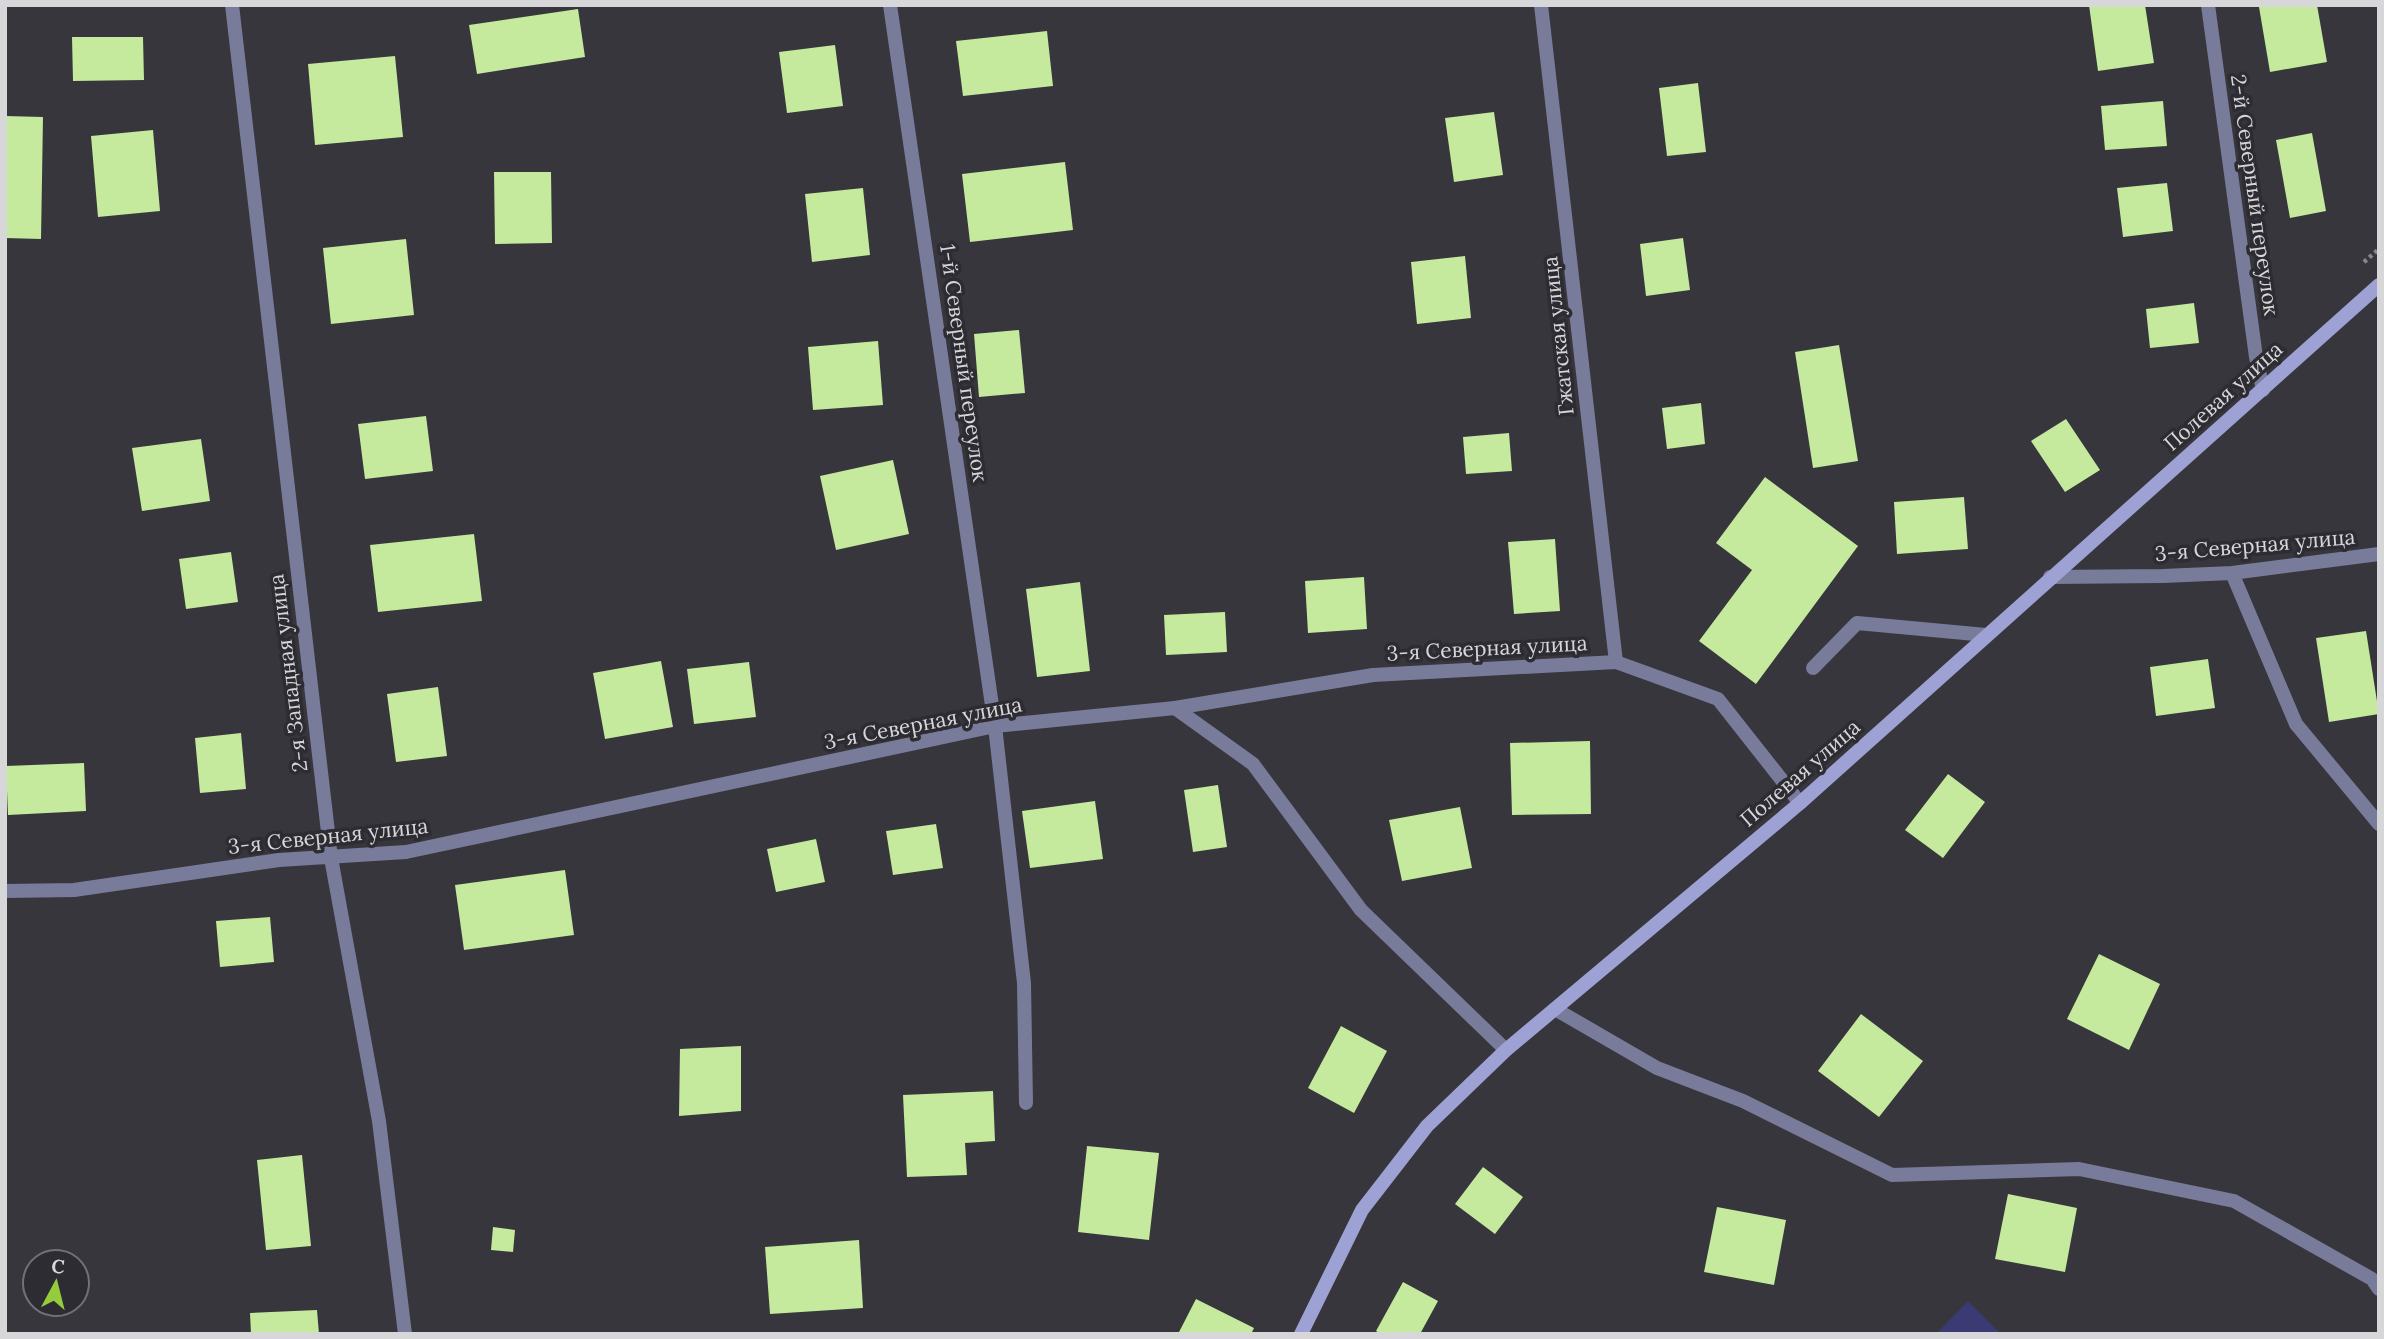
<svg xmlns="http://www.w3.org/2000/svg" width="2384" height="1339" font-family="Lora,serif">
<style>
.green{fill:#3b3a72}
.building{fill:#c5e99d}
.lines{fill:none;stroke-linecap:round;stroke-linejoin:round}
.path{stroke:#87878c;stroke-width:4.5;stroke-dasharray:3.5 3.5;stroke-linecap:butt}
.service{stroke:#797b9b;stroke-width:14}
.minor{stroke:#797b9b;stroke-width:14}
.secondary{stroke:#9ea1d3;stroke-width:14}
.labels{text-anchor:middle;dominant-baseline:central;stroke-width:7;stroke-linejoin:round;paint-order:stroke}
.street-label{font-size:21px;fill:#d7d7da;stroke:#2c2c32}
</style>
<rect width="100%" height="100%" fill="#36363c"/>
<path class="green" d="M 1968,1301 L 2001,1334 L 1936,1334 Z"/>
<path class="building" d="M 2089,5 L 2145,5 L 2154,63 L 2098,71 Z
M 2267,5 L 2317,5 L 2327,62 L 2270,72 L 2259,7 Z
M 578,9 L 585,57 L 477,74 L 469,25 Z
M 1047,31 L 1053,86 L 963,96 L 956,41 Z
M 72,37 L 143,37 L 144,80 L 73,81 Z
M 835,45 L 843,106 L 787,113 L 779,52 Z
M 395,56 L 403,137 L 315,145 L 308,64 Z
M 1698,83 L 1706,152 L 1667,156 L 1659,88 Z
M 2163,101 L 2167,146 L 2105,150 L 2101,106 Z
M 1494,112 L 1503,175 L 1454,182 L 1445,118 Z
M 5,116 L 43,117 L 41,239 L 5,238 Z
M 153,130 L 160,211 L 98,217 L 91,136 Z
M 2312,133 L 2326,211 L 2290,218 L 2276,140 Z
M 1065,162 L 1073,230 L 970,242 L 962,174 Z
M 494,172 L 551,172 L 552,243 L 495,244 Z
M 2167,183 L 2173,231 L 2123,237 L 2117,188 Z
M 863,188 L 870,255 L 812,262 L 805,194 Z
M 1683,238 L 1690,290 L 1646,296 L 1640,244 Z
M 406,239 L 414,315 L 331,324 L 323,248 Z
M 1465,256 L 1471,318 L 1417,324 L 1411,262 Z
M 2194,303 L 2199,343 L 2150,348 L 2146,309 Z
M 1019,330 L 1025,393 L 979,397 L 974,334 Z
M 878,341 L 883,405 L 813,410 L 808,347 Z
M 1839,345 L 1858,461 L 1813,468 L 1795,352 Z
M 1701,403 L 1705,444 L 1667,449 L 1662,408 Z
M 426,416 L 433,471 L 365,479 L 358,424 Z
M 2066,419 L 2100,470 L 2065,492 L 2031,441 Z
M 1509,433 L 1512,471 L 1466,474 L 1463,437 Z
M 201,439 L 210,501 L 142,511 L 132,448 Z
M 893,460 L 909,534 L 836,550 L 820,476 Z
M 1765,477 L 1858,546 L 1756,684 L 1699,641 L 1752,570 L 1716,543 Z
M 1964,497 L 1968,549 L 1897,554 L 1894,502 Z
M 474,534 L 482,601 L 378,612 L 370,545 Z
M 1555,539 L 1560,611 L 1514,614 L 1508,542 Z
M 231,552 L 238,602 L 186,609 L 179,559 Z
M 1364,577 L 1367,629 L 1308,633 L 1305,581 Z
M 1080,582 L 1090,671 L 1037,677 L 1026,589 Z
M 1225,612 L 1227,652 L 1166,655 L 1164,615 Z
M 2366,631 L 2379,714 L 2329,722 L 2316,638 Z
M 2208,659 L 2215,708 L 2156,716 L 2150,667 Z
M 661,661 L 673,727 L 605,739 L 593,673 Z
M 749,662 L 756,717 L 694,724 L 687,669 Z
M 438,687 L 447,756 L 396,762 L 387,694 Z
M 241,733 L 246,789 L 200,793 L 195,738 Z
M 1590,741 L 1591,814 L 1512,815 L 1510,743 Z
M 84,763 L 86,811 L 8,815 L 6,766 Z
M 1948,774 L 1985,802 L 1943,858 L 1905,830 Z
M 1218,785 L 1227,847 L 1193,852 L 1184,790 Z
M 1095,801 L 1103,859 L 1030,868 L 1022,811 Z
M 1460,807 L 1472,868 L 1402,881 L 1389,820 Z
M 936,824 L 943,868 L 893,875 L 886,831 Z
M 816,839 L 825,882 L 776,892 L 767,849 Z
M 565,870 L 574,935 L 464,950 L 455,885 Z
M 270,917 L 274,962 L 220,967 L 216,921 Z
M 2099,954 L 2160,984 L 2129,1050 L 2067,1019 Z
M 1861,1014 L 1923,1061 L 1879,1117 L 1818,1071 Z
M 1341,1026 L 1387,1051 L 1354,1113 L 1308,1088 Z
M 741,1046 L 741,1111 L 679,1116 L 680,1049 Z
M 993,1091 L 995,1141 L 965,1143 L 967,1175 L 907,1177 L 903,1095 Z
M 1087,1146 L 1159,1153 L 1149,1240 L 1078,1232 Z
M 302,1155 L 311,1246 L 266,1250 L 257,1160 Z
M 1483,1167 L 1523,1197 L 1495,1234 L 1455,1204 Z
M 2008,1194 L 2077,1208 L 2065,1272 L 1995,1259 Z
M 1717,1207 L 1786,1220 L 1774,1285 L 1704,1272 Z
M 493,1227 L 515,1230 L 513,1252 L 491,1250 Z
M 859,1240 L 863,1308 L 770,1314 L 765,1247 Z
M 1403,1282 L 1438,1301 L 1420,1334 L 1381,1334 L 1376,1331 Z
M 1196,1299 L 1254,1328 L 1251,1334 L 1178,1334 Z
M 317,1310 L 319,1334 L 251,1334 L 250,1313 Z"/>
<g class="lines">
<path class="path" d="M 2364,262 L 2379,249"/>
<path class="service" d="M 1813,668 L 1857,623 L 1986,635
M 1175,708 L 1253,764 L 1361,910 L 1506,1050
M 995,726 L 1024,983 L 1026,1103"/>
<path class="minor" d="M 232,5 L 331,858 L 379,1121 L 405,1334
M 890,5 L 995,726
M 1541,5 L 1616,662
M 2208,5 L 2256,357 L 2263,390
M 2232,573 L 2296,724 L 2379,824
M 2050,577 L 2163,576 L 2232,573 L 2379,554
M 5,891 L 74,890 L 279,860 L 406,852 L 995,726 L 1175,708 L 1373,675 L 1616,662 L 1718,699 L 1800,803
M 1555,1009 L 1657,1068 L 1743,1101 L 1892,1175 L 2079,1169 L 2234,1201 L 2372,1279 L 2379,1289"/>
<path class="secondary" d="M 1301,1334 L 1362,1210 L 1427,1126 L 1506,1050 L 1800,803 L 2379,285"/>
</g>
<g class="labels">
<g class="street-label">
<text transform="translate(2255 195) rotate(82)">2-й Северный переулок</text>
<text transform="translate(1558 336) rotate(-96)">Гжатская улица</text>
<text transform="translate(964 363) rotate(82)">1-й Северный переулок</text>
<text transform="translate(2223 396) rotate(-42)">Полевая улица</text>
<text transform="translate(2255 545) rotate(-5)">3-я Северная улица</text>
<text transform="translate(1487 648) rotate(-3)">3-я Северная улица</text>
<text transform="translate(288 673) rotate(-97)">2-я Западная улица</text>
<text transform="translate(923 723) rotate(-11)">3-я Северная улица</text>
<text transform="translate(1800 773) rotate(-41)">Полевая улица</text>
<text transform="translate(328 836) rotate(-6)">3-я Северная улица</text>
</g>
</g>
<rect width="2384" height="1339" fill="none" stroke="#d7d7da" stroke-width="14"/>
<g transform="translate(56 1283) rotate(7)"><circle r="33" fill="#2c2c32" stroke="#707075" stroke-width="2"/>
<path d="M0-5L12 26L0 18L-12 26Z" fill="#94cc3d"/>
<text y="-10" font-size="19" font-weight="bold" text-anchor="middle" fill="#d7d7da">С</text>
</g>
</svg>
